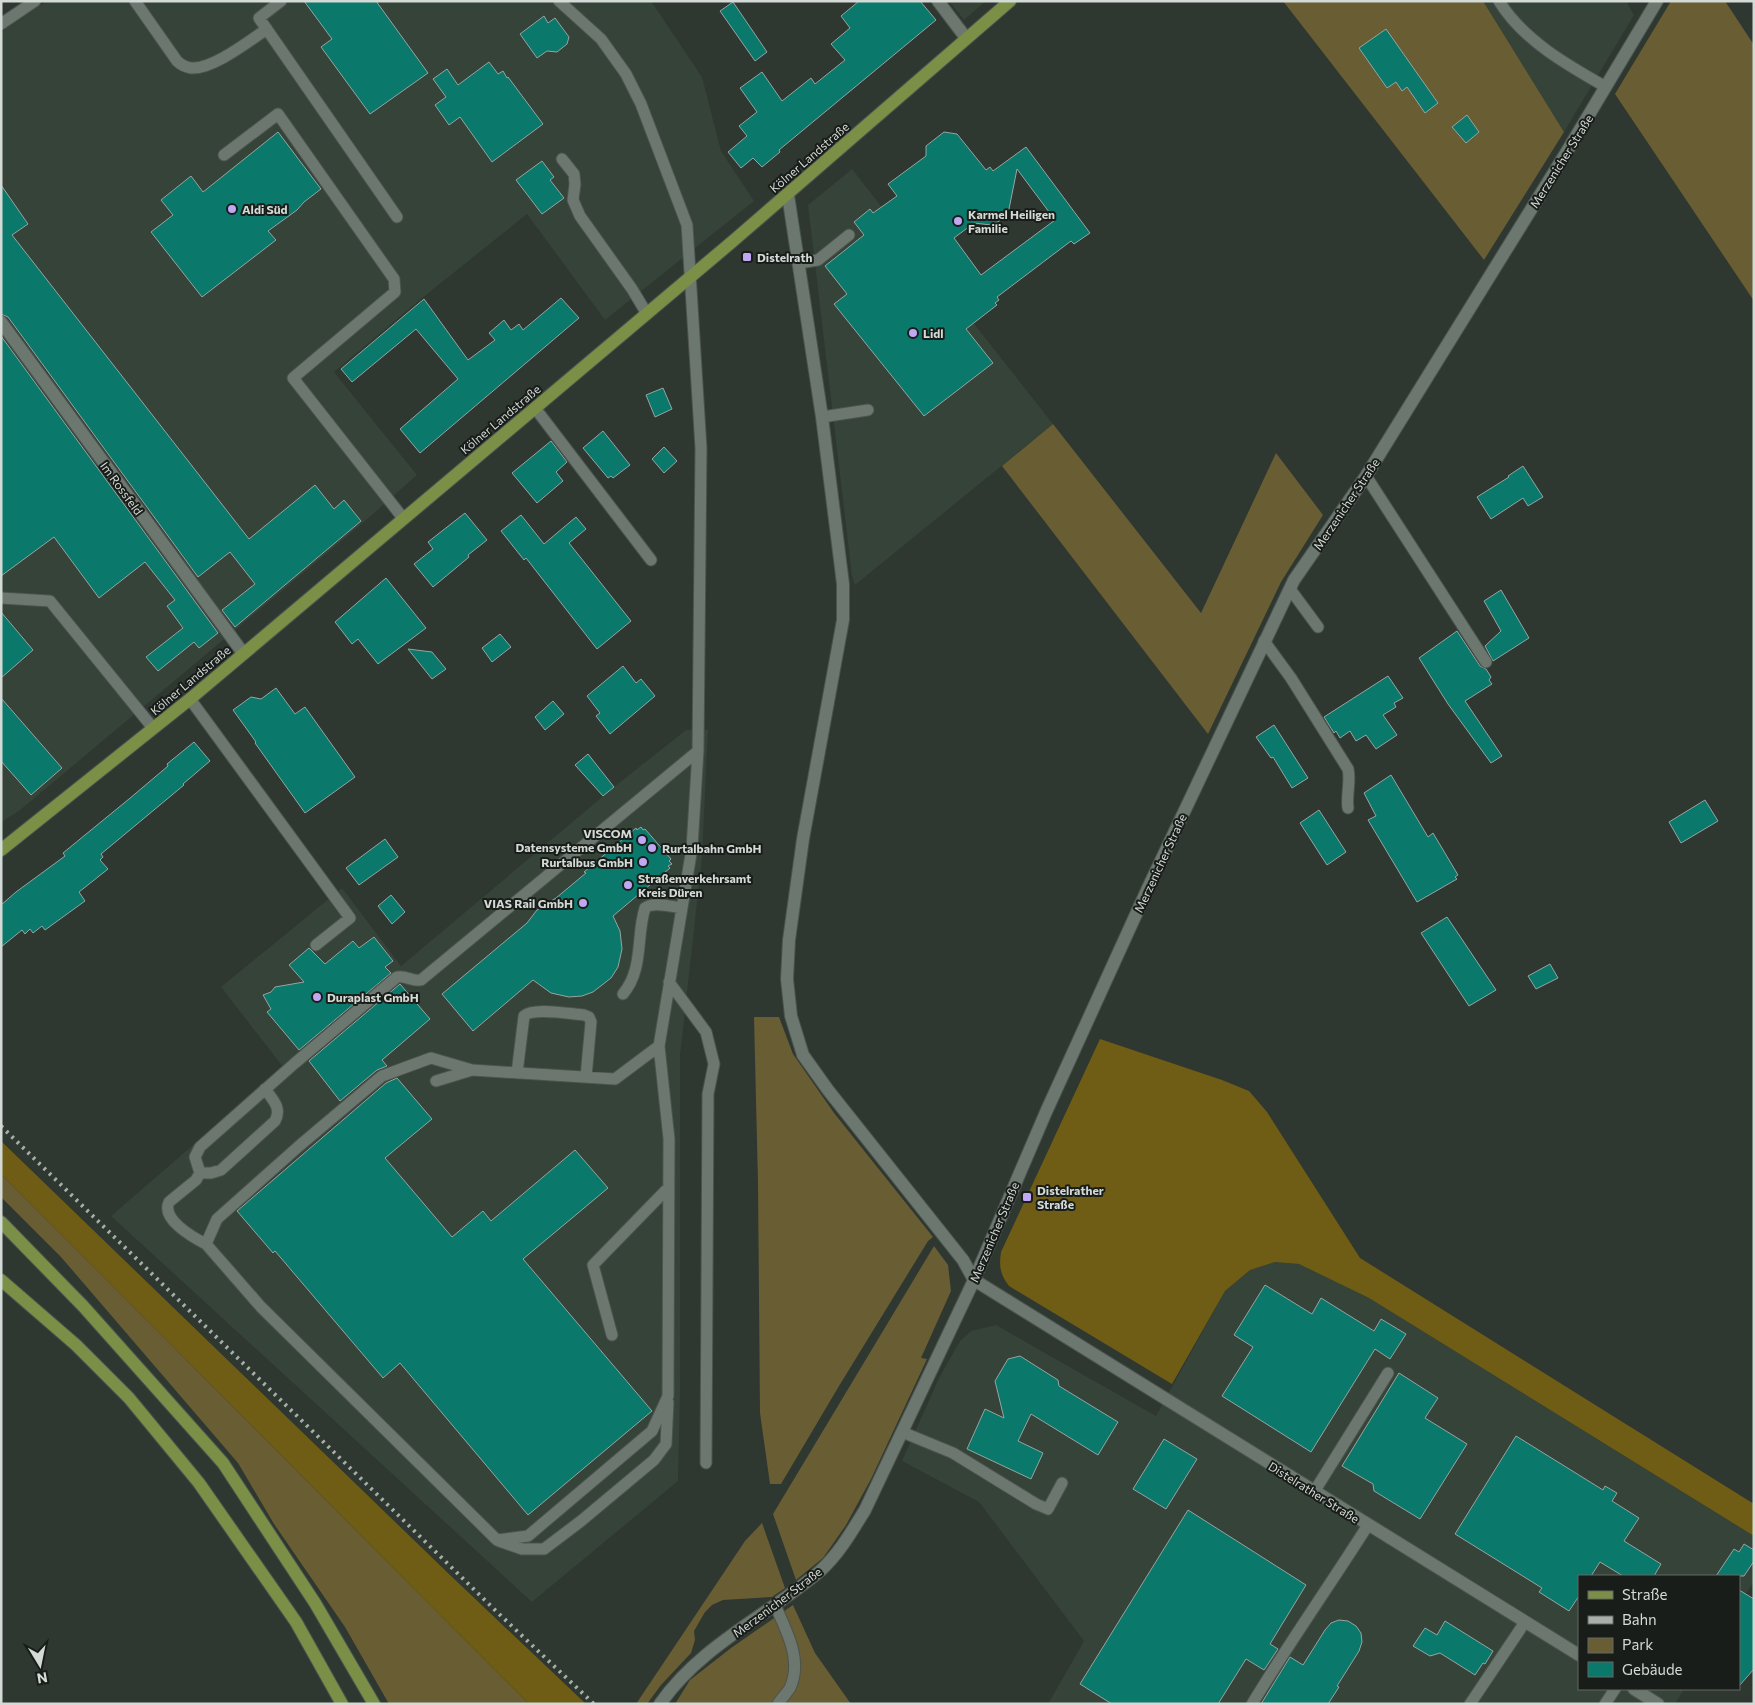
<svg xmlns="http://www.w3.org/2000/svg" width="1755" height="1705" font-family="Commissioner,sans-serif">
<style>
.built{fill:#354338}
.green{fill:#695d34}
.forest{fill:#705d15}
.building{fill:#0a786a;stroke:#96a5a2;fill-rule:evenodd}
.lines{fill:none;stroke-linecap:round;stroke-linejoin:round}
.service-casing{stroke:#4b534d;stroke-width:13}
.minor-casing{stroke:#4b534d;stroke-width:14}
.tertiary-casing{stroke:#4b534d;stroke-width:14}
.primary-casing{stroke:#4b534d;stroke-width:14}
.service{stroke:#6c776f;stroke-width:11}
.minor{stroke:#6c776f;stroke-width:12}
.tertiary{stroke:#6c776f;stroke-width:12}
.primary{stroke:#7b9046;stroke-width:12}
.rail{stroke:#a8afaa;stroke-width:4;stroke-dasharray:2.5 5;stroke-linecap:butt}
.poi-dot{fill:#c1a8f3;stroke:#191d1a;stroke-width:2}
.labels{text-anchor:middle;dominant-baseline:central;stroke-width:4;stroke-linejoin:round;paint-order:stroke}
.street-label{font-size:12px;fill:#d4dad5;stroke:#191d1a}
.poi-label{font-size:12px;font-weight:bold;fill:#d4dad5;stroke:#191d1a;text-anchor:start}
</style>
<rect width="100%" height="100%" fill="#2e3730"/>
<path class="built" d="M 47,1 L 651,1 L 702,77 L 721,151 L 754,201 L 605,320 L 527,214 L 421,299 L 334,372 L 417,475 L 364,522 L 19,811 L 1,822 L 1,32 Z
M 949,1 L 986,1 L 964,20 Z
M 1483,1 L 1626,1 L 1634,15 L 1564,132 Z
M 852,169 L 1053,424 L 855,585 L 852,576 L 808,205 Z
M 686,730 L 708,730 L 702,857 L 680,1056 L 680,1392 L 678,1481 L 532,1602 L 111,1216 L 283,1067 L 221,987 L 342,888 L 401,966 L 614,787 Z
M 1275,1262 L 1299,1264 L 1369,1298 L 1754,1536 L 1754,1581 L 1739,1605 L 1739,1576 L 1579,1576 L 1579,1689 L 1684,1689 L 1675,1704 L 1048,1704 L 1084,1641 L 979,1502 L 902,1461 L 939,1378 L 960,1341 L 971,1331 L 996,1325 L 1156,1416 L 1225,1291 L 1250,1270 Z"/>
<path class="green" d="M 1283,1 L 1483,1 L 1564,132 L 1484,260 Z
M 1671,1 L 1725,1 L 1754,45 L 1754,301 L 1615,94 Z
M 1053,424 L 1201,613 L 1276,453 L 1323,515 L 1281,582 L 1208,734 L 1002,466 Z
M 754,1017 L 779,1017 L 793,1054 L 834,1113 L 933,1237 L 928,1241 L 839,1386 L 781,1484 L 770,1484 L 760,1413 L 758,1183 Z
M 1,1174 L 529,1704 L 389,1704 L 345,1627 L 274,1524 L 238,1463 L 61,1257 L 1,1197 Z
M 934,1246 L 948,1265 L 951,1291 L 921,1358 L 927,1359 L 871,1479 L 846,1525 L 823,1558 L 796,1580 L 773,1514 Z
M 762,1523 L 785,1588 L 772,1597 L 723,1600 L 712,1605 L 705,1612 L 694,1631 L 695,1640 L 691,1653 L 661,1685 L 647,1704 L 636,1704 L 745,1541 Z
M 793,1605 L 815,1653 L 851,1704 L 675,1704 L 690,1680 L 731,1648 Z"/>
<path class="forest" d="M 1100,1039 L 1222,1080 L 1249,1091 L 1267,1112 L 1360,1258 L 1754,1504 L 1754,1536 L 1369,1298 L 1299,1264 L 1275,1262 L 1250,1270 L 1225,1291 L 1172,1384 L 1009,1286 C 1000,1274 999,1267 1001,1252 Z
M 1,1141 L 450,1575 L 586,1704 L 529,1704 L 1,1174 Z"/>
<path class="building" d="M 304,1 L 376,1 L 428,73 L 370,114 L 321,47 L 332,39 Z
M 859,1 L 920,1 L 936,20 L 779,150 L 780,152 L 762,167 L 753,158 L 741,168 L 728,152 L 747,136 L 739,126 L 757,112 L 740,88 L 762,72 L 782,101 L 811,78 L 815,84 L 845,60 L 831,44 L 850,28 L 841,16 Z
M 733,2 L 767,52 L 755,61 L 720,11 Z
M 544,16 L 548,23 L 555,18 L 569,37 L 567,44 L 557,52 L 547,51 L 537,58 L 520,34 Z
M 1386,29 L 1438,103 L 1425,113 L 1407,87 L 1402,91 L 1396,82 L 1387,88 L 1359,48 Z
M 489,62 L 498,74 L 503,71 L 507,78 L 508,77 L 543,124 L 492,162 L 460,117 L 449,125 L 435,105 L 446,97 L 433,79 L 447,69 L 458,85 Z
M 1467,115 L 1479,132 L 1466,143 L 1452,127 Z
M 278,132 L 321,189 L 304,202 L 297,210 L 268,231 L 276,240 L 202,297 L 151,232 L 173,215 L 161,200 L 191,176 L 203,192 Z
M 944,132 L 957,134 L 986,170 L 990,167 L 993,171 L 1026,147 L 1090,233 L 1074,244 L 1071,241 L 997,297 L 999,300 L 995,303 L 997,305 L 966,329 L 993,363 L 924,416 L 834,304 L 847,294 L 825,266 L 864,235 L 854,222 L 870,209 L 873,213 L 897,196 L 888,184 L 926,156 L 926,146 ZM 1017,169 L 1055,220 L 981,275 L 954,238 L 974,223 L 991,225 L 998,222 L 1004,217 L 1009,209 Z
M 542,161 L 554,177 L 550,180 L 564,198 L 542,214 L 516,180 Z
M 1,185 L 28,224 L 12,235 L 249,539 L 315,485 L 334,509 L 344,500 L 361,521 L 235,627 L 222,610 L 255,584 L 230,552 L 198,577 L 8,317 L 1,314 Z
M 561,298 L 579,318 L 420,453 L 400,429 L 458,379 L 416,329 L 352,382 L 341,369 L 424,299 L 468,360 L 495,340 L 489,333 L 504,320 L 511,330 L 519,324 L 523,330 Z
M 1,336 L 218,633 L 199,648 L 194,642 L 158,671 L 146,657 L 183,628 L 167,606 L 175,600 L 145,562 L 99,598 L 54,537 L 1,576 Z
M 663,388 L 672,409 L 655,417 L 646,395 Z
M 603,431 L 630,465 L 613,478 L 611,476 L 608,478 L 583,448 Z
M 551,441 L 567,462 L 556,472 L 563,481 L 537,503 L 512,473 Z
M 664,447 L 677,461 L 664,473 L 652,459 Z
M 1523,466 L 1543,497 L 1528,506 L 1523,498 L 1491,519 L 1477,497 L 1509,477 L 1508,476 Z
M 465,513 L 487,540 L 468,555 L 469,557 L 433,587 L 414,564 L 433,549 L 428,542 Z
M 521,515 L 544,544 L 576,517 L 586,529 L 569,543 L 631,621 L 597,649 L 526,558 L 524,560 L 501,531 Z
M 386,578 L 426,628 L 378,664 L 358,639 L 352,644 L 335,622 Z
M 1501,590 L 1529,638 L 1493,661 L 1485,646 L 1501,631 L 1484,601 Z
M 1,612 L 33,650 L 1,678 Z
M 1457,631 L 1480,666 L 1486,669 L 1491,677 L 1489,680 L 1492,684 L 1465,701 L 1502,756 L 1491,763 L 1448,704 L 1419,658 Z
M 500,634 L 511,647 L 492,662 L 482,648 Z
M 408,649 L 432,652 L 446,669 L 432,679 Z
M 623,666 L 636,683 L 641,679 L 655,696 L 610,734 L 596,716 L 600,713 L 587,696 Z
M 1388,676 L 1403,698 L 1394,703 L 1396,707 L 1383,715 L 1397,735 L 1376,749 L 1366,735 L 1356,741 L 1350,731 L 1340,738 L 1336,731 L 1334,733 L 1324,717 Z
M 276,688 L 295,714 L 305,707 L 355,777 L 305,813 L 255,743 L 256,742 L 233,710 L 251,697 L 261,699 Z
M 1,698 L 62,768 L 31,795 L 1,761 Z
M 553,701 L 564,714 L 545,730 L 535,717 Z
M 1274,725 L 1308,778 L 1292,788 L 1273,757 L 1271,758 L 1256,737 Z
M 194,742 L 210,761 L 183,784 L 184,785 L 101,854 L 103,857 L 100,860 L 108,869 L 79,892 L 85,901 L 45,930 L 42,926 L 33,933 L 30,929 L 25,934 L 22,930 L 1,947 L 1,905 L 16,892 L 65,856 L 63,853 L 129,799 L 168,766 L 167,764 Z
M 588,754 L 614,787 L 603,796 L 575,765 Z
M 1391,775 L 1428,837 L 1433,833 L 1458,875 L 1455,877 L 1457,879 L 1417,902 L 1368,820 L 1376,816 L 1364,793 Z
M 1705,800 L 1718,821 L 1681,843 L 1669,822 Z
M 1319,810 L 1346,852 L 1327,865 L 1300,823 Z
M 641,827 L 643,830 L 645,829 L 671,859 L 669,861 L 672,864 L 668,866 L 670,868 L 613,916 L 620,931 L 622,949 L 618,967 L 611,978 L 593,992 L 582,996 L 569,997 L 551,993 L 533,980 L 473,1031 L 442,994 L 527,923 L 537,910 L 556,898 L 586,873 L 584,872 L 636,828 L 637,830 Z
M 385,839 L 398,857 L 359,885 L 346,868 Z
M 391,895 L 405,912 L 392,924 L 378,906 Z
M 1447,917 L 1496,990 L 1469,1006 L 1421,933 Z
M 374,937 L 393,961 L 385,967 L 391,973 L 299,1050 L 267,1012 L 271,1009 L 263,995 L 271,992 L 275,987 L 304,982 L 289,965 L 309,948 L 325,964 L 353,941 L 359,948 Z
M 1550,964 L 1558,978 L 1536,989 L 1528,976 Z
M 400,984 L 430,1019 L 382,1060 L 387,1066 L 377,1070 L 340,1101 L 309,1061 Z
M 397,1078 L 432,1119 L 385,1158 L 452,1237 L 483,1211 L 491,1221 L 575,1150 L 608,1188 L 523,1259 L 652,1411 L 528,1515 L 400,1363 L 383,1378 L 275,1251 L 273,1253 L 237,1211 L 386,1083 Z
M 1265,1285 L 1312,1314 L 1321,1298 L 1374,1331 L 1381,1319 L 1406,1334 L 1390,1359 L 1375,1349 L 1311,1452 L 1222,1396 L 1253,1347 L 1234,1335 Z
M 1020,1356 L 1058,1380 L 1059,1386 L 1118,1422 L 1098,1455 L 1031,1414 L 1018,1441 L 1043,1453 L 1031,1479 L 967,1449 L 985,1409 L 1004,1418 L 995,1381 L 1008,1359 Z
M 1399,1373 L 1438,1398 L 1425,1418 L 1467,1444 L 1420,1519 L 1374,1491 L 1373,1484 L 1342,1466 Z
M 1516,1436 L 1603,1490 L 1605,1486 L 1617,1493 L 1612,1501 L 1639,1518 L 1624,1541 L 1661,1564 L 1654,1576 L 1623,1576 L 1600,1562 L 1591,1576 L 1579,1576 L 1579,1596 L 1569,1611 L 1539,1592 L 1542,1588 L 1455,1534 Z
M 1164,1439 L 1197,1459 L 1166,1509 L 1133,1489 Z
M 1188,1510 L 1306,1585 L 1270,1644 L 1278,1649 L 1264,1670 L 1246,1659 L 1218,1704 L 1112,1704 L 1080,1684 Z
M 1744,1544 L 1754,1550 L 1754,1561 L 1744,1576 L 1716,1576 L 1734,1549 L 1739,1552 Z
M 1739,1590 L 1754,1599 L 1754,1669 L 1739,1686 Z
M 1339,1620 L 1348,1621 L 1356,1626 L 1361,1633 L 1362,1642 L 1359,1651 L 1337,1686 L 1339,1687 L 1328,1704 L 1261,1704 L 1290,1657 L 1303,1665 L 1325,1630 L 1331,1623 Z
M 1445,1621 L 1493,1651 L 1485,1664 L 1483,1663 L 1475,1675 L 1440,1653 L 1430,1656 L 1413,1646 L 1425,1628 L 1437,1635 Z"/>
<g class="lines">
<defs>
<path id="service" d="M 135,1 L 177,61 C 181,65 185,67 191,68 C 212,70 249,41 267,29
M 281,1 L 259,18 L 397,217
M 1499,1 C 1523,40 1567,65 1606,87
M 1,24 L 35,1
M 224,155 L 278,114 L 394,279 L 395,292 L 293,378 L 403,518
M 562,159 L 574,174 L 575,184 L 573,200 L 580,216 L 632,289 L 647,314
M 799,263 L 818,260 L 849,235
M 535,408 L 651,560
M 822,417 L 868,410
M 1366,476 L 1486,662
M 1290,589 L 1318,627
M 1,598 L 50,601 L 153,728
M 1264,641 L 1291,678 L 1348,769 C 1351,782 1346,795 1348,808
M 190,699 L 350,918 L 316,945
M 669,982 L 706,1032 L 714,1064 L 708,1094 L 706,1463
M 623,994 C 644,969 636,936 645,908 C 653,901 672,907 682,908
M 472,1070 L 431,1058 L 382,1076 L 299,1146 L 217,1219 L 206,1244 L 261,1307 L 497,1540 L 528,1536 L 652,1431 L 668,1396 L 669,1139 L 659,1046
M 517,1073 L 524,1016 C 533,1007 570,1014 584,1015 L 589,1017 L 591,1022 L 586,1077
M 436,1081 L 472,1070 L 615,1079 L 659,1046 L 692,848 L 698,751 L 701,448 L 687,225 L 641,104 L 626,74 L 601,39 L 559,1
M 200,1173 L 211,1173 L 221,1170 L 275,1121 C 282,1108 273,1100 265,1089
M 206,1244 C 192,1237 161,1219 169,1202 L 196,1180 L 200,1173 L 195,1157 L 200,1147 L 295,1063 L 397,977 C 406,975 412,982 421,980 L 698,751
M 612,1335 L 593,1265 L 669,1187
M 902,1432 L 953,1453 L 1036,1504 L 1048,1509 L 1062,1483
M 1314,1492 L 1388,1373
M 499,1541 L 522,1549 L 544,1549 L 581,1521 L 654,1460 L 666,1444 L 668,1402
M 775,1605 C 786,1630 803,1660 790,1688 C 787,1693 781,1699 778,1704
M 1252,1704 C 1289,1643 1330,1585 1368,1525
M 1470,1704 L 1525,1622
M 1605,1704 L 1615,1689"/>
<path id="minor" d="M 938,1 L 966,38
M 788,195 L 822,417 L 843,584 L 843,620 L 803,839 L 789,940 L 787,979 L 791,1016 L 803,1055 L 828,1090 L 963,1260 L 974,1280
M 1,322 L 243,653"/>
<path id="tertiary" d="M 974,1280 L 1579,1655
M 1634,1689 L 1658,1704
M 660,1704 C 700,1646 767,1616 820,1571 C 839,1554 852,1531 865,1510 L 974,1280 L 1046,1112 L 1148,888 L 1294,580 L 1366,476 L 1566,153 L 1657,1"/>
<path id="primary" d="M 1,850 L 190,699 L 733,241 L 1010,1
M 1,1222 L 83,1306 L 223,1463 L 315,1603 L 374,1704
M 1,1280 L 76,1345 L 129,1398 L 199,1483 L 296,1622 L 342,1704"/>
</defs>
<use href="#service" class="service-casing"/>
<use href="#minor" class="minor-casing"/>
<use href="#tertiary" class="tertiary-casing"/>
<use href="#primary" class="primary-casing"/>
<use href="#service" class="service"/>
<use href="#minor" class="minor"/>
<use href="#tertiary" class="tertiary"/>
<use href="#primary" class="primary"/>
<path class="rail" d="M 1,1126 L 497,1612 L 594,1704"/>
</g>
<g class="poi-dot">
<circle cx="232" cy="209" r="5"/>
<circle cx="958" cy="221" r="5"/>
<rect x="742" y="252" width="10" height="10" rx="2.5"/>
<circle cx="913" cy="333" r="5"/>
<circle cx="642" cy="840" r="5"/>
<circle cx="652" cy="848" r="5"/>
<circle cx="643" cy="862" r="5"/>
<circle cx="628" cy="885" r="5"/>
<circle cx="583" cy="903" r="5"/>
<circle cx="317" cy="997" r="5"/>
<rect x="1022" y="1192" width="10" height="10" rx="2.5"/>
</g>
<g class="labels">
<g class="street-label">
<text transform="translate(809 157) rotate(-41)">Kölner Landstraße</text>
<text transform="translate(1561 161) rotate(-58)">Merzenicher Straße</text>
<text transform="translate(500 419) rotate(-40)">Kölner Landstraße</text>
<text transform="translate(122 488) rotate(54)">Im Rossfeld</text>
<text transform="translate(1346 504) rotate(-56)">Merzenicher Straße</text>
<text transform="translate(190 680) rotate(-40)">Kölner Landstraße</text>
<text transform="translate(1160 863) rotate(-65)">Merzenicher Straße</text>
<text transform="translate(994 1232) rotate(-67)">Merzenicher Straße</text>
<text transform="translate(1314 1492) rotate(32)">Distelrather Straße</text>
<text transform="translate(777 1602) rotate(-37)">Merzenicher Straße</text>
</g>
<g class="poi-label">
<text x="242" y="209">Aldi Süd</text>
<text x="968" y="214">Karmel Heiligen<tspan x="968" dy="14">Familie</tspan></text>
<text x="757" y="257">Distelrath</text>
<text x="923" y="333">Lidl</text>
<text x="632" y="833" text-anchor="end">VISCOM<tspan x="632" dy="14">Datensysteme GmbH</tspan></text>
<text x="662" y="848">Rurtalbahn GmbH</text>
<text x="633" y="862" text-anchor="end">Rurtalbus GmbH</text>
<text x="638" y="878">Straßenverkehrsamt<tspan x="638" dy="14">Kreis Düren</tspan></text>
<text x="573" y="903" text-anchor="end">VIAS Rail GmbH</text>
<text x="327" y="997">Duraplast GmbH</text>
<text x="1037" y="1190">Distelrather<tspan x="1037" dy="14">Straße</tspan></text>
</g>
</g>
<rect width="1755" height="1705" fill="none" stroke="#d4dad5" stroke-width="5"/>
<rect x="1578" y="1575" width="162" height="115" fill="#191d1a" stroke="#646965"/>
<rect x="1588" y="1591" width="25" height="8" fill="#7b9046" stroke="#646965"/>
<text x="1622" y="1600" font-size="15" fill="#d4dad5">Straße</text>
<rect x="1588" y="1616" width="25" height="8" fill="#a8afaa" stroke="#646965"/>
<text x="1622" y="1625" font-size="15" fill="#d4dad5">Bahn</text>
<rect x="1588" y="1638" width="25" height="15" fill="#695d34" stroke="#646965"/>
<text x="1622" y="1650" font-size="15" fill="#d4dad5">Park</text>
<rect x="1588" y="1662" width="25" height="15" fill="#0a786a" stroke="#646965"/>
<text x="1622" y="1675" font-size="15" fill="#d4dad5">Gebäude</text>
<g transform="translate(40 1665) rotate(170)" stroke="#191d1a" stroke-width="4" paint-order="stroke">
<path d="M0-4L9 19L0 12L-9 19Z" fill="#d4dad5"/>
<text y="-8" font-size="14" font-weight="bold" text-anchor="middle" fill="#d4dad5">N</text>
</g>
</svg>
